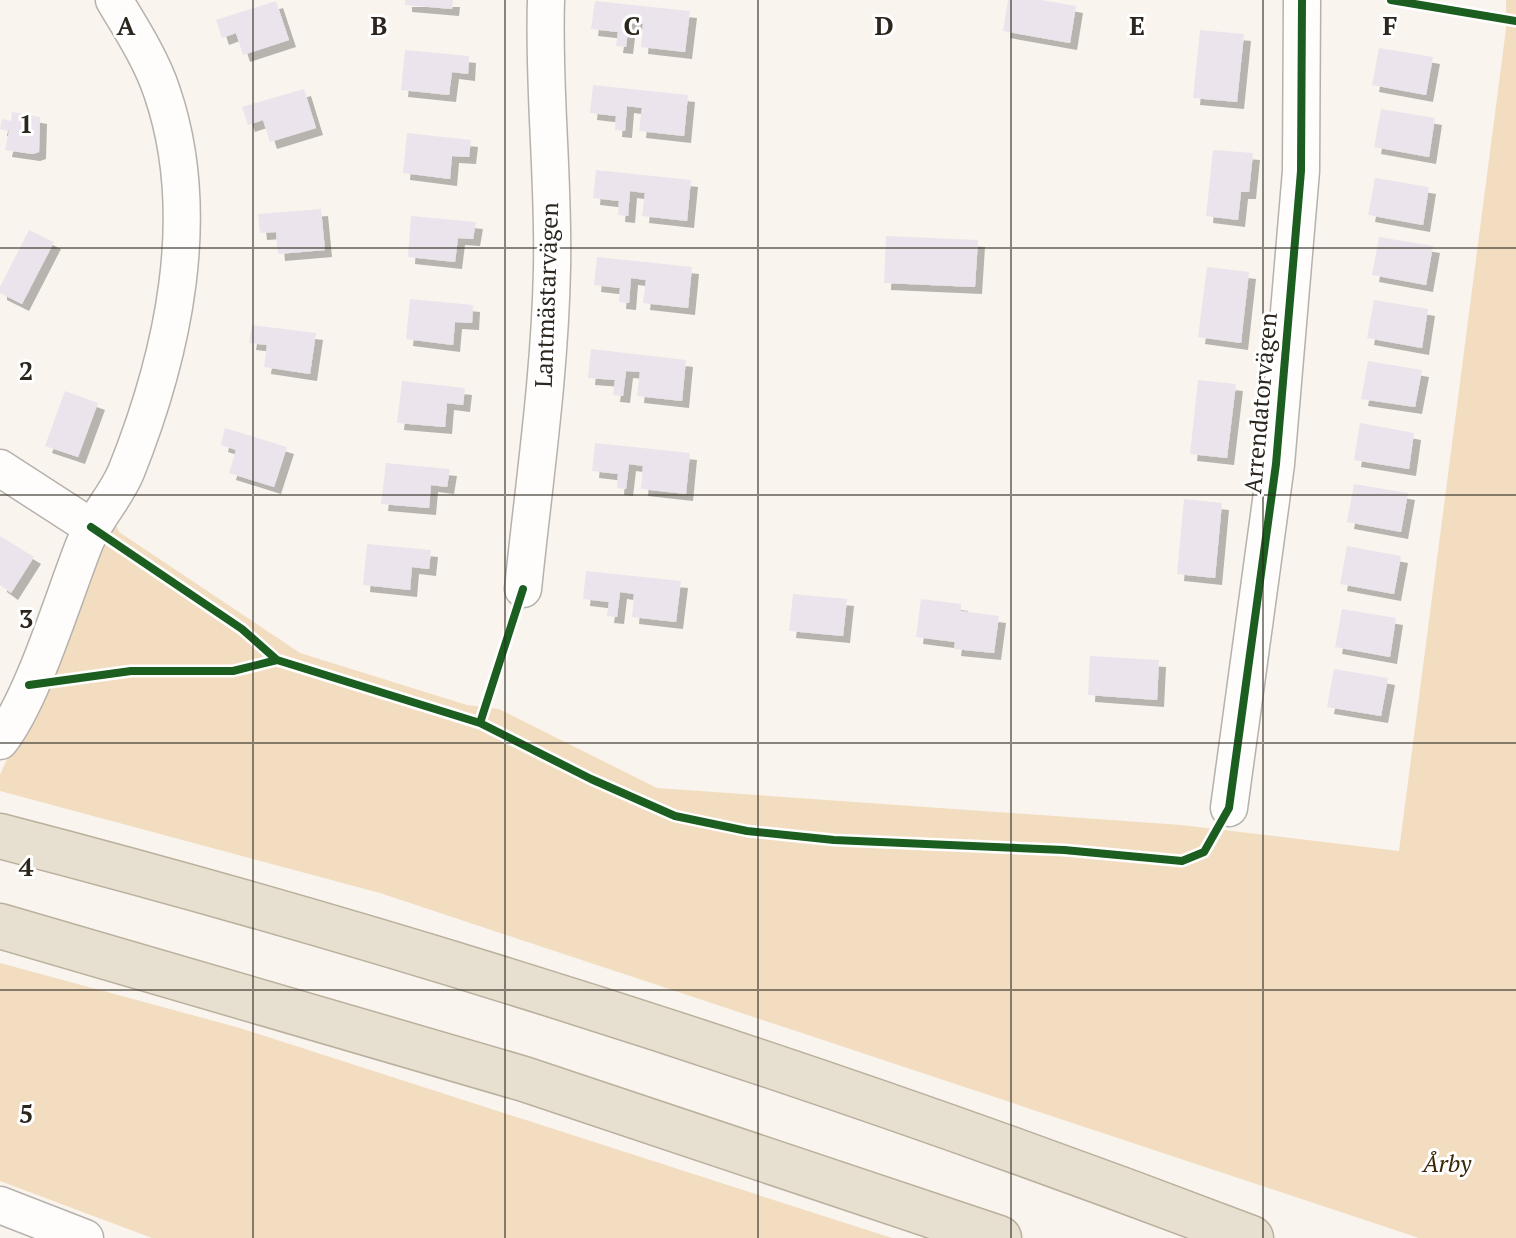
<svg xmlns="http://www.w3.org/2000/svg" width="1516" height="1238" font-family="'PT Serif',serif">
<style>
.green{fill:#f2ddc1}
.building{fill:#ece4ec;filter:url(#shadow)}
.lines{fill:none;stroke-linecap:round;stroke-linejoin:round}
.street-casing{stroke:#b6b1ab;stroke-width:39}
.highway-casing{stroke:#bbb09e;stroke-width:47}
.street{stroke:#fefdfc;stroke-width:36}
.highway{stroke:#e7dfd0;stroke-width:44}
.cycleway-casing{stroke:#fff;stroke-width:13}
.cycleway{stroke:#1b5e20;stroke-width:8}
.grid{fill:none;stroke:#2c261e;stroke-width:2;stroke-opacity:0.55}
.labels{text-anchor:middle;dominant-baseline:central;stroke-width:6;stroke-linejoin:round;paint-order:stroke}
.street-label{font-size:24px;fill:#2c261e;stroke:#fff}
.park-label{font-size:24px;font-style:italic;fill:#3d2907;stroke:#fff}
.grid-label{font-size:26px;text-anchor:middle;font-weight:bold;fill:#2c261e;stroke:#fff;stroke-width:6;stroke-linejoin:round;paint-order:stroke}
</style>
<defs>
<filter id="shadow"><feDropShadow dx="7" dy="7" stdDeviation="0" flood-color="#0004"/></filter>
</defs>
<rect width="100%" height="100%" fill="#f9f4ed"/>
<path class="green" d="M 1506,0 L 1516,0 L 1516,1238 L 1419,1238 L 380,893 L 0,791 L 0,775 L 113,517 L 119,532 L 300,653 L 467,705 L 499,709 L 657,788 L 1181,825 L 1399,851 L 1506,29 Z
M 0,963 L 240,1028 L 892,1238 L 152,1238 L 0,1181 Z"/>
<path class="building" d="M 405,0 L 453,0 L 452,9 L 405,5 Z
M 1008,0 L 1041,0 L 1076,6 L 1070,43 L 1003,31 Z
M 276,1 L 289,40 L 243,55 L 236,33 L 222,38 L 216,20 Z
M 595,1 L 690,11 L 685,52 L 641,47 L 643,24 L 629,23 L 626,47 L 616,46 L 618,32 L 591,29 Z
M 1200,30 L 1244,34 L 1237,102 L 1193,98 Z
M 1379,48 L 1433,57 L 1426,95 L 1372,85 Z
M 405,50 L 469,56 L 468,74 L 452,72 L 449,95 L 401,90 Z
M 593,85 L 688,95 L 684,136 L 639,131 L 642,108 L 627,106 L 625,131 L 615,130 L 616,116 L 590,113 Z
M 304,89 L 316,128 L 270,142 L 263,120 L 248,125 L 242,107 Z
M 1381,109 L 1435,118 L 1429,157 L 1374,147 Z
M 12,112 L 40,117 L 39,152 L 33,154 L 5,150 L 9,131 L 0,129 L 2,119 L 11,121 Z
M 407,133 L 471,140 L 469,157 L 452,156 L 450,179 L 403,173 Z
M 1213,150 L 1253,153 L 1249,192 L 1241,192 L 1238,220 L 1206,216 Z
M 596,170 L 691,180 L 687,221 L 642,216 L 645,193 L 630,191 L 628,216 L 618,215 L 619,201 L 593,198 Z
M 1375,178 L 1429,187 L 1423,225 L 1368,215 Z
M 321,209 L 325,250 L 278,254 L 276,232 L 260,233 L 258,214 Z
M 411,216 L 476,222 L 473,239 L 458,238 L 455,262 L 408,257 Z
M 29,230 L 54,242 L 22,304 L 0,293 L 0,287 Z
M 886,236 L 978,240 L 975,287 L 884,283 Z
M 1379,237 L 1433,246 L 1426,285 L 1372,275 Z
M 597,257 L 692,267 L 688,308 L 643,303 L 646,280 L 631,278 L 629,303 L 619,302 L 620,288 L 594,285 Z
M 1207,267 L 1249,272 L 1241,343 L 1198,337 Z
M 410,299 L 473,305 L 472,323 L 455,322 L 453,345 L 406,339 Z
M 1374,300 L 1428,309 L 1422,348 L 1367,338 Z
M 252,325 L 316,333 L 310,374 L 264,367 L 267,345 L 249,343 Z
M 591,349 L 686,360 L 682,401 L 637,396 L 640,372 L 626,371 L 623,396 L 613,395 L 615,380 L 588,378 Z
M 1368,361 L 1422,370 L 1415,407 L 1361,399 Z
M 1198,380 L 1236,384 L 1227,458 L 1190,454 Z
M 402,381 L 465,388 L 463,405 L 447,403 L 445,427 L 397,423 Z
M 65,391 L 98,403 L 78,457 L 45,446 Z
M 1360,423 L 1414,433 L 1409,469 L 1354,460 Z
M 225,428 L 287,447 L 274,487 L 229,473 L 236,450 L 221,445 Z
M 595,443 L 690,453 L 686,494 L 641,489 L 643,466 L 629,464 L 626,489 L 617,488 L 618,474 L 592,471 Z
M 386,463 L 450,469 L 447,487 L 431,485 L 429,508 L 381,504 Z
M 1354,484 L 1408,493 L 1401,532 L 1347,522 Z
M 1184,499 L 1222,503 L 1215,578 L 1177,574 Z
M 0,536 L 34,557 L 11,593 L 0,585 Z
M 367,544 L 431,550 L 429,569 L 412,567 L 410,590 L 363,585 Z
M 1347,546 L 1401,556 L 1394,594 L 1340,584 Z
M 586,571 L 681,581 L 676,622 L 632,617 L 634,594 L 620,592 L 617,617 L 607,616 L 609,602 L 583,599 Z
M 793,594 L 847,599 L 843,636 L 789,631 Z
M 921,599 L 961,604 L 961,611 L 999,616 L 994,653 L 954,649 L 955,642 L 916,637 Z
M 1342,609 L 1396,618 L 1390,657 L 1335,647 Z
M 1090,656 L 1159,660 L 1157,700 L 1088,695 Z
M 1334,669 L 1388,678 L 1381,716 L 1327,707 Z"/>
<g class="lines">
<defs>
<path id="street" d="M 0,468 L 91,527
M 523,589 C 534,482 550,375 552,268 C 554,178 543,89 546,0
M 0,741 C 33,699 63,598 84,545 C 94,519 115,498 126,472 C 173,355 204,215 162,92 C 152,61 131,28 114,0
M 1229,808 L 1276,464 L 1301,171 L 1302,0
M 0,1205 L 85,1238"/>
<path id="highway" d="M 0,836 C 424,946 842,1082 1251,1238
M 0,926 L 524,1079 L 999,1238"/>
</defs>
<use href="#street" class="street-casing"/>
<use href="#highway" class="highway-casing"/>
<use href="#street" class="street"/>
<use href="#highway" class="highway"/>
<defs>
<path id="cycleway" d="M 1391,0 L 1516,21
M 91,527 L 242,629 L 277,660 L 480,723 L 591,779 L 675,816 L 747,831 L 834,840 L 1064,850 L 1182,861 L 1204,852 L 1229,808 L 1276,464 L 1301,171 L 1302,0
M 29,685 L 131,671 L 233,671 L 277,660
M 480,723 L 523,589"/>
</defs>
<use href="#cycleway" class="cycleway-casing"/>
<use href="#cycleway" class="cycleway"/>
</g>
<path class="grid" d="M 253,0 L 253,1238M 505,0 L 505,1238M 758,0 L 758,1238M 1011,0 L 1011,1238M 1263,0 L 1263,1238M 0,248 L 1516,248M 0,495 L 1516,495M 0,743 L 1516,743M 0,990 L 1516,990"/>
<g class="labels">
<g class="street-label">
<text transform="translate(546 295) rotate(-88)">Lantmästarvägen</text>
<text transform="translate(1260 403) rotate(-85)">Arrendatorvägen</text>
</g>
<g class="park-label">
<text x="1447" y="1163">Årby</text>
</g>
</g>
<g class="grid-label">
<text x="126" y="35">A</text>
<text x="379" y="35">B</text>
<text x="632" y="35">C</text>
<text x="884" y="35">D</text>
<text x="1137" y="35">E</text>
<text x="1390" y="35">F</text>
<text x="26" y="133">1</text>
<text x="26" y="380">2</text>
<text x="26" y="628">3</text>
<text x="26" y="876">4</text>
<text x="26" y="1123">5</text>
</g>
</svg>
